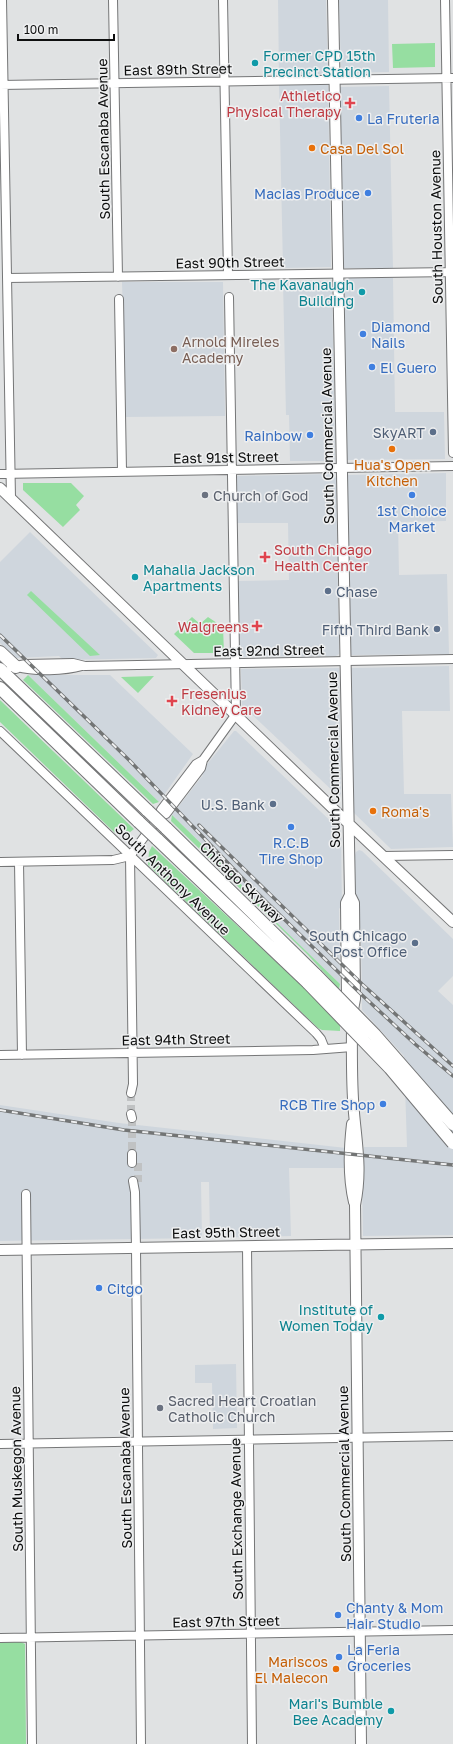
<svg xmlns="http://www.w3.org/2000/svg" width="453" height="1744" font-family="'Golos Text',sans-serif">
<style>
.built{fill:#cfd6dd}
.green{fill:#96dea1}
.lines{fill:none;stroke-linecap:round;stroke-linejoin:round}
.minor-tunnel{stroke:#c0c2c3;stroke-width:8;stroke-dasharray:8 4;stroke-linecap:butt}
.minor-casing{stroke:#757677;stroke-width:10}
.major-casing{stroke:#757677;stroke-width:12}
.highway-casing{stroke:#757677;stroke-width:14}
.minor{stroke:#fff;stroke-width:8}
.major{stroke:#fff;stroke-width:10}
.highway{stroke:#fff;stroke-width:12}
.rail-casing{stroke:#737575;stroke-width:3.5}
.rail{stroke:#eeeff0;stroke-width:2;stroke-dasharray:6;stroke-linecap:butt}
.highway-bridge-casing{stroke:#757677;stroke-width:14;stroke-linecap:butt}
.highway-bridge{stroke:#fff;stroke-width:12}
.culture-dot{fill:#0f9aa8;stroke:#eeeff0;stroke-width:1.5}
.health-dot{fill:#e0444e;stroke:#eeeff0;stroke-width:1.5}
.shop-dot{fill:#3f7fe0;stroke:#eeeff0;stroke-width:1.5}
.food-dot{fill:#e8710a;stroke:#eeeff0;stroke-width:1.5}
.education-dot{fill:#8d6e63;stroke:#eeeff0;stroke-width:1.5}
.service-dot{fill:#5c6f8a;stroke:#eeeff0;stroke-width:1.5}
.worship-dot{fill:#6b7280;stroke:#eeeff0;stroke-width:1.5}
.labels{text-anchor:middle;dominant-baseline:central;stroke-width:3;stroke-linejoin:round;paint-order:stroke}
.culture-label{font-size:14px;fill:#0d838f;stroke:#eeeff0;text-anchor:end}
.street-label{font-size:14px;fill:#0e0f0f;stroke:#eeeff0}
.health-label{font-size:14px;fill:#be3a42;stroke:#eeeff0;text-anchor:end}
.shop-label{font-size:14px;fill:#366cbe;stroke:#eeeff0;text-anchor:start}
.food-label{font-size:14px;fill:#c56008;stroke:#eeeff0;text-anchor:start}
.education-label{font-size:14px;fill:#785e54;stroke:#eeeff0;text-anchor:start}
.service-label{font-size:14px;fill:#4e5e75;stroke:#eeeff0;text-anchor:end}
.worship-label{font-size:14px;fill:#5b616d;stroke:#eeeff0;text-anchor:start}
</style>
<rect width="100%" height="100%" fill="#e0e2e3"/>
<path class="built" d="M 278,0 L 326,0 L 328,76 L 279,76 Z
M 339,0 L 388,0 L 389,72 L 341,73 Z
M 328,84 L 331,267 L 283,268 L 279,85 Z
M 389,86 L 393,268 L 344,268 L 340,87 Z
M 347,278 L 393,278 L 395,412 L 444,412 L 445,459 L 347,460 L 344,321 L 342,318 L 342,282 Z
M 332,281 L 335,461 L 290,461 L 289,415 L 286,415 L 283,282 Z
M 122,282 L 223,282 L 225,416 L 126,417 Z
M 446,473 L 446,521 L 398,522 L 399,575 L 447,574 L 449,654 L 351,655 L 347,475 Z
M 332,474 L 336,478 L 339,654 L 336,656 L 239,657 L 238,581 L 289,580 L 288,523 L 237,523 L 237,476 Z
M 30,532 L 158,655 L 156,658 L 63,660 L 59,656 L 16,658 L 0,643 L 0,562 Z
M 449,666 L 450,711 L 402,711 L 404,794 L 451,794 L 453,847 L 391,849 L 354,813 L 351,668 Z
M 339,668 L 341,794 L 338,796 L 242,705 L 241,669 Z
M 28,675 L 110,675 L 193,754 L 159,802 Z
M 234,731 L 236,731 L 341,831 L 342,910 L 339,908 L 340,984 L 270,916 L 209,851 L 172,815 L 203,775 L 200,773 Z
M 359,850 L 362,851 L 453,939 L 453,976 L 438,991 L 453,1005 L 453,1235 L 363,1236 L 362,1179 L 364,1179 L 364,1147 L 407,1147 L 404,1056 L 362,1010 L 361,929 L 356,924 L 355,855 L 356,852 Z
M 0,1105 L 119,1123 L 346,1148 L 347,1168 L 289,1168 L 291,1236 L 210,1238 L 209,1182 L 201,1182 L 202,1238 L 0,1241 Z
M 236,1364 L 237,1428 L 213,1429 L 212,1383 L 195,1383 L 195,1365 Z"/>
<path class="green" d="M 435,43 L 435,67 L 393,68 L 392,44 Z
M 23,483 L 71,483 L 84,496 L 76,505 L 80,510 L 63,527 L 23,490 Z
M 31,591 L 100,655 L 90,656 L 27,595 Z
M 192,617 L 200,624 L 208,617 L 223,627 L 224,653 L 194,653 L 174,634 Z
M 28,675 L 159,802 L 153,804 L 23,680 Z
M 154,676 L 138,693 L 121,677 Z
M 0,700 L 134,829 L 129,833 L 115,833 L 0,722 Z
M 172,815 L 229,871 L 270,916 L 340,984 L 339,989 L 307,954 L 171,821 Z
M 152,846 L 303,987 L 340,1024 L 340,1031 L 322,1030 L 318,1028 L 148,865 L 149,852 Z
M 0,1642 L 21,1642 L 25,1644 L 26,1744 L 0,1744 Z"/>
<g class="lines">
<path class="minor-tunnel" d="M 131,1093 L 131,1114
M 132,1118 L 132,1154
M 138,1163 L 138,1182"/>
<defs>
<path id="minor" d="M 2,0 L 11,498
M 113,0 L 118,277
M 223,0 L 228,275
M 445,0 L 453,453
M 0,85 L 453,78
M 7,278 L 453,272
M 119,299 L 122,471
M 0,474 L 453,466
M 11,667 L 26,664 L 73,663 L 85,666 L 453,659
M 17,667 C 34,672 65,671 82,666
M 0,731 L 316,1033 L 321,1039 L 325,1049
M 159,817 L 166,814 L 201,768 L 203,760
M 130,856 L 133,1084 L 131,1093
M 384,856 L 453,855
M 0,862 L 113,860 L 130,856 L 159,817 L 161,810 L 196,764 L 203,760 L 236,714 L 229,297
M 19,862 L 22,1055
M 0,1055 L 313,1050 L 352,1047
M 131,1114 L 132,1118
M 132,1154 L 132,1163
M 133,1181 L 135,1192 L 136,1248 L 141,1744
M 26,1194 L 32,1744
M 247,1246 L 252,1744
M 0,1444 L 453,1436
M 0,1638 L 453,1630"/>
<path id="major" d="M 333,0 L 350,895 L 354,903 L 355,999 L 352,1015 C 352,1047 351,1081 354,1113 C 357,1146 362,1172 355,1205 L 361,1744
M 0,488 L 349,824 L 453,922
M 350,895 L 346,903 L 347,999 L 351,1011
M 352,1124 C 349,1150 348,1177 354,1202
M 0,1250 L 453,1243"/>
<path id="highway" d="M 0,652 L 16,667
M 0,669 L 148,811
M 0,688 L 139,822
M 166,828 L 316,975
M 157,839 L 308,983"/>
</defs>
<use href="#minor" class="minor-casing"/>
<use href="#major" class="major-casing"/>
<use href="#highway" class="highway-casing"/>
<use href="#minor" class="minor"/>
<use href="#major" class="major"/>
<use href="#highway" class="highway"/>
<defs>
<path id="rail" d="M 0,635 L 129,760 L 249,885 L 362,995 L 415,1044 L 453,1076
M 199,825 L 362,984 L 453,1066
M 0,1110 L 124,1130 L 453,1165"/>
</defs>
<use href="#rail" class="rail-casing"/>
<use href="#rail" class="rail"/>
<defs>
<path id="highway-bridge" d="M 148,811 L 166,828
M 139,822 L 157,839
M 316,975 L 375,1035 L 453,1124
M 308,983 L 390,1068 L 453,1143"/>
</defs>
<use href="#highway-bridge" class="highway-bridge-casing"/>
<use href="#highway-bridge" class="highway-bridge"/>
</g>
<g class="culture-dot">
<circle cx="255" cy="63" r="4"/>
<circle cx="362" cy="292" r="4"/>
<circle cx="135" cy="577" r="4"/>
<circle cx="381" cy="1317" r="4"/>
<circle cx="391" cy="1711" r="4"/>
</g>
<g class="health-dot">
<path d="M348 97h4v4h4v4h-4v4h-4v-4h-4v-4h4z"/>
<path d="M263 551h4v4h4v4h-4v4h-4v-4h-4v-4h4z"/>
<path d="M255 620h4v4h4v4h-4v4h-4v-4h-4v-4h4z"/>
<path d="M170 695h4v4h4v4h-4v4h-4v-4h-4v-4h4z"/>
</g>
<g class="shop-dot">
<circle cx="359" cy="118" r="4"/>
<circle cx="368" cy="193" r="4"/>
<circle cx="363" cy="334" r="4"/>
<circle cx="372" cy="367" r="4"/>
<circle cx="310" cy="435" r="4"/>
<circle cx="412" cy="495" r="4"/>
<circle cx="291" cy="827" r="4"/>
<circle cx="383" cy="1104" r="4"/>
<circle cx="99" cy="1288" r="4"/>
<circle cx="338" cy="1615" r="4"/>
<circle cx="339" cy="1657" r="4"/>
</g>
<g class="food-dot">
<circle cx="312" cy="148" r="4"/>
<circle cx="392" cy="449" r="4"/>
<circle cx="373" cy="811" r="4"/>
<circle cx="336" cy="1669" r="4"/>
</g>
<circle class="education-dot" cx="174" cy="349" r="4"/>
<g class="service-dot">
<circle cx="433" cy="432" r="4"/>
<circle cx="328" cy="591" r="4"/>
<circle cx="437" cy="629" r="4"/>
<circle cx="273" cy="804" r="4"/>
<circle cx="415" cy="943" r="4"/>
</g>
<g class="worship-dot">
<circle cx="205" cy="495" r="4"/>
<circle cx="160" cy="1408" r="4"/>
</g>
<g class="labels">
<g class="culture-label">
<text x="263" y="55" text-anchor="start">Former CPD 15th<tspan x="263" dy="16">Precinct Station</tspan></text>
<text x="354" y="284">The Kavanaugh<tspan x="354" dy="16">Building</tspan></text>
<text x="143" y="569" text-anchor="start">Mahalia Jackson<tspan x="143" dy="16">Apartments</tspan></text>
<text x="373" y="1309">Institute of<tspan x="373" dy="16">Women Today</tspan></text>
<text x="383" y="1703">Mari's Bumble<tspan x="383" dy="16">Bee Academy</tspan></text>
</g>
<g class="street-label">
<text transform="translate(178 69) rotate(-1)">East 89th Street</text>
<text transform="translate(103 139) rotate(-91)">South Escanaba Avenue</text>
<text transform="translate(436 227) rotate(-91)">South Houston Avenue</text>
<text transform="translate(230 262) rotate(-1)">East 90th Street</text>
<text transform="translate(327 436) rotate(-91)">South Commercial Avenue</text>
<text transform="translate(226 457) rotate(-1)">East 91st Street</text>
<text transform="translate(269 650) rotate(-1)">East 92nd Street</text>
<text transform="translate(333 760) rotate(-91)">South Commercial Avenue</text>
<text transform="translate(173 879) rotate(44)">South Anthony Avenue</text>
<text transform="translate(242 882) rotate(44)">Chicago Skyway</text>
<text transform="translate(176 1039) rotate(-1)">East 94th Street</text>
<text transform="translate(226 1232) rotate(-1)">East 95th Street</text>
<text transform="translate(125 1468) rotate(-91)">South Escanaba Avenue</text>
<text transform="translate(16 1469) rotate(-91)">South Muskegon Avenue</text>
<text transform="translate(344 1474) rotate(-91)">South Commercial Avenue</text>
<text transform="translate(236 1519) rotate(-91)">South Exchange Avenue</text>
<text transform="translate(226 1621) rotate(-1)">East 97th Street</text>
</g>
<g class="health-label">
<text x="341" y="95">Athletico<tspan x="341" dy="16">Physical Therapy</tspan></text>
<text x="274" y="549" text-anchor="start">South Chicago<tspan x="274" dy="16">Health Center</tspan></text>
<text x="249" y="626">Walgreens</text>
<text x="181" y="693" text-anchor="start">Fresenius<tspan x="181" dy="16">Kidney Care</tspan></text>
</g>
<g class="shop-label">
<text x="367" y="118">La Fruteria</text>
<text x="360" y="193" text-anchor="end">Macias Produce</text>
<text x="371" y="326">Diamond<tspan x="371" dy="16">Nails</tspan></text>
<text x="380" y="367">El Guero</text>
<text x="302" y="435" text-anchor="end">Rainbow</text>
<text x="412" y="510" text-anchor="middle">1st Choice<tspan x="412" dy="16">Market</tspan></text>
<text x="291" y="842" text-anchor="middle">R.C.B<tspan x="291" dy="16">Tire Shop</tspan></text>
<text x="375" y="1104" text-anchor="end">RCB Tire Shop</text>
<text x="107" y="1288">Citgo</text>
<text x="346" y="1607">Chanty &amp; Mom<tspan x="346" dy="16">Hair Studio</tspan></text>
<text x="347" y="1649">La Feria<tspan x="347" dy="16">Groceries</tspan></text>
</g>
<g class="food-label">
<text x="320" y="148">Casa Del Sol</text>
<text x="392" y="464" text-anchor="middle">Hua's Open<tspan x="392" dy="16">Kitchen</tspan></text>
<text x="381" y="811">Roma's</text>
<text x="328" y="1661" text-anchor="end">Mariscos<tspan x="328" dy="16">El Malecon</tspan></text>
</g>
<g class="education-label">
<text x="182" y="341">Arnold Mireles<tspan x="182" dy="16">Academy</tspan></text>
</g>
<g class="service-label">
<text x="425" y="432">SkyART</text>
<text x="336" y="591" text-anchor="start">Chase</text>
<text x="429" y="629">Fifth Third Bank</text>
<text x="265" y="804">U.S. Bank</text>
<text x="407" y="935">South Chicago<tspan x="407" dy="16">Post Office</tspan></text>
</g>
<g class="worship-label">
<text x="213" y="495">Church of God</text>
<text x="168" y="1400">Sacred Heart Croatian<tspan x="168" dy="16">Catholic Church</tspan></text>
</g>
</g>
<path d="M18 34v6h96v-6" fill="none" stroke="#0e0f0f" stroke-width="2"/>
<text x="24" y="34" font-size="12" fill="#0e0f0f" stroke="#eeeff0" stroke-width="3" paint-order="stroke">100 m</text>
</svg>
